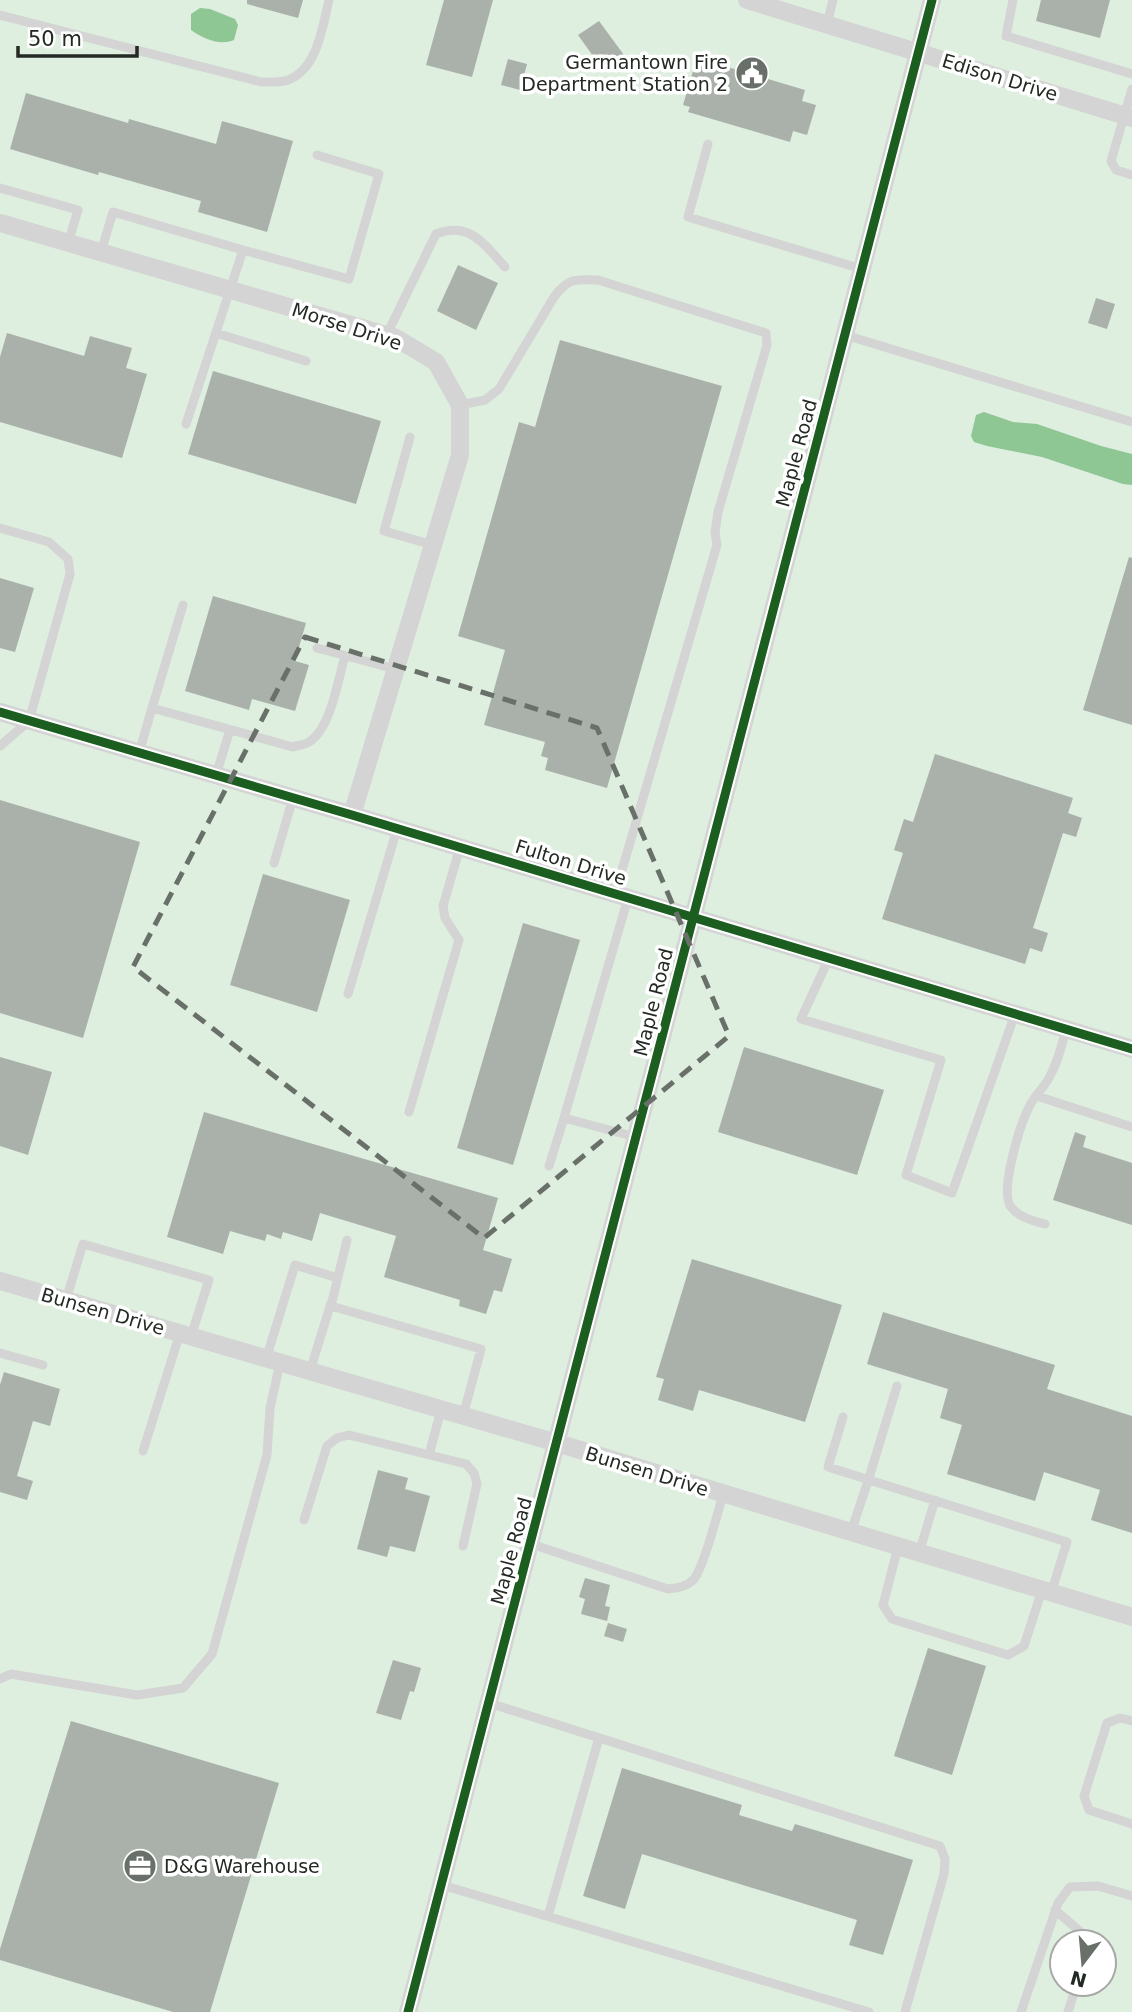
<svg xmlns="http://www.w3.org/2000/svg" width="1132" height="2012" font-family="'DejaVu Sans',sans-serif">
<style>
.built{fill:#deeedf;fill-rule:evenodd}
.water{fill:#8ec694}
.building{fill:#aab1ab}
.lines{fill:none;stroke-linecap:round;stroke-linejoin:round}
.service{stroke:#d3d4d3;stroke-width:9}
.minor{stroke:#d3d4d3;stroke-width:18}
.cycleway-casing{stroke:#fff;stroke-width:13}
.cycleway{stroke:#1b5e20;stroke-width:9}
.marked{fill:none;stroke:#697069;stroke-width:5;stroke-dasharray:14 9;stroke-linejoin:round}
.labels{text-anchor:middle;dominant-baseline:central;stroke-width:7;stroke-linejoin:round;paint-order:stroke}
.poi-label{font-size:19px;fill:#232923;stroke:#fff;text-anchor:end}
.street-label{font-size:19px;fill:#232923;stroke:#fff}
</style>
<rect width="100%" height="100%" fill="#eaf4ec"/>
<path class="built" d="M 0,0 L 1132,0 L 1132,2012 L 0,2012 ZM 1062,1942 L 1104,1942 L 1104,1984 L 1062,1984 Z"/>
<path class="water" d="M 200,8 L 210,9 L 235,19 L 238,25 L 234,40 C 219,46 204,39 191,30 L 191,14 Z
M 984,412 L 1013,422 L 1037,424 L 1101,446 L 1132,454 L 1132,485 L 1123,484 L 1042,457 L 987,446 L 974,442 L 971,436 L 976,415 Z"/>
<path class="building" d="M 247,0 L 303,0 L 298,18 L 247,4 Z
M 444,0 L 493,0 L 472,77 L 426,65 Z
M 1041,0 L 1110,0 L 1100,38 L 1036,21 Z
M 599,21 L 624,55 L 603,70 L 578,35 Z
M 508,59 L 527,64 L 520,90 L 501,85 Z
M 704,60 L 805,90 L 802,101 L 816,105 L 807,135 L 793,131 L 790,142 L 688,112 L 690,107 L 683,105 L 695,64 L 702,66 Z
M 26,93 L 128,123 L 129,119 L 216,144 L 222,121 L 293,141 L 267,232 L 198,212 L 201,201 L 99,172 L 98,175 L 10,149 Z
M 458,265 L 498,283 L 476,330 L 437,311 Z
M 1096,298 L 1115,304 L 1107,329 L 1088,323 Z
M 7,333 L 84,356 L 90,336 L 132,348 L 126,368 L 147,374 L 122,458 L 0,422 L 0,357 Z
M 560,340 L 722,386 L 607,788 L 545,770 L 548,758 L 541,756 L 545,742 L 484,725 L 505,650 L 458,636 L 519,422 L 535,427 Z
M 213,371 L 381,421 L 356,504 L 188,454 Z
M 1129,557 L 1132,558 L 1132,725 L 1083,710 Z
M 0,578 L 34,588 L 15,652 L 0,648 Z
M 213,596 L 306,623 L 295,661 L 309,665 L 295,711 L 252,699 L 249,710 L 185,691 Z
M 935,754 L 1073,798 L 1068,813 L 1082,818 L 1076,837 L 1063,833 L 1033,928 L 1048,933 L 1042,952 L 1030,948 L 1025,964 L 882,919 L 903,853 L 894,850 L 904,819 L 913,822 Z
M 0,800 L 140,842 L 83,1038 L 0,1013 Z
M 263,874 L 350,900 L 317,1012 L 230,985 Z
M 523,923 L 580,940 L 513,1165 L 457,1148 Z
M 744,1047 L 884,1090 L 857,1175 L 718,1132 Z
M 0,1057 L 52,1072 L 28,1155 L 0,1146 Z
M 204,1112 L 498,1198 L 483,1250 L 512,1259 L 502,1292 L 494,1290 L 486,1314 L 459,1306 L 460,1300 L 384,1277 L 396,1236 L 320,1213 L 312,1241 L 283,1232 L 281,1239 L 267,1234 L 265,1241 L 230,1231 L 223,1254 L 167,1237 Z
M 1075,1132 L 1086,1136 L 1083,1147 L 1132,1163 L 1132,1225 L 1053,1200 Z
M 692,1259 L 842,1305 L 805,1422 L 699,1390 L 693,1411 L 658,1400 L 664,1379 L 656,1377 Z
M 883,1312 L 1055,1365 L 1047,1389 L 1132,1416 L 1132,1533 L 1091,1520 L 1100,1490 L 1044,1472 L 1035,1501 L 947,1474 L 962,1425 L 940,1418 L 948,1389 L 867,1364 Z
M 4,1372 L 60,1389 L 50,1426 L 33,1421 L 17,1476 L 33,1481 L 27,1500 L 0,1492 L 0,1385 Z
M 378,1470 L 408,1478 L 405,1489 L 430,1496 L 415,1552 L 390,1546 L 387,1557 L 357,1549 Z
M 585,1578 L 610,1585 L 605,1606 L 610,1607 L 607,1621 L 581,1614 L 585,1599 L 579,1597 Z
M 608,1623 L 627,1629 L 623,1642 L 604,1636 Z
M 928,1648 L 986,1666 L 952,1775 L 894,1756 Z
M 393,1660 L 421,1668 L 414,1692 L 410,1691 L 401,1720 L 376,1713 Z
M 71,1721 L 279,1783 L 210,2012 L 173,2012 L 0,1960 L 0,1949 Z
M 622,1768 L 742,1805 L 739,1815 L 792,1831 L 795,1824 L 913,1860 L 883,1955 L 849,1945 L 857,1920 L 642,1854 L 625,1909 L 583,1896 Z"/>
<g class="lines">
<path class="service" d="M 1013,0 L 1006,36 L 1132,74
M 0,15 L 261,82 C 269,82 281,83 288,80 C 318,68 322,28 329,0
M 827,24 L 833,0
M 1132,89 L 1111,161 L 1116,170 L 1132,175
M 708,144 L 688,217 L 862,269
M 0,188 L 78,210 L 68,243
M 101,252 L 113,212 L 243,250 L 349,279 L 379,174 L 317,155
M 216,333 L 306,361
M 845,335 L 1132,422
M 386,336 L 436,234 C 470,221 484,244 505,267
M 460,405 L 485,400 L 499,389 L 554,297 C 568,278 575,279 598,280 L 766,333 L 767,345 L 718,512 L 715,533 L 717,545 L 615,894
M 186,424 L 243,250
M 410,437 L 384,531 L 433,545
M 0,528 L 49,542 L 68,559 L 70,574 L 29,721 L 0,746
M 183,605 L 152,708 L 293,747 C 298,745 305,745 309,742 C 331,729 338,679 345,656
M 317,648 L 395,669
M 139,753 L 152,708
M 216,775 L 230,730
M 274,863 L 293,798
M 628,898 L 564,1118 L 636,1137
M 829,958 L 801,1019 L 941,1060 L 906,1175 L 952,1193 L 1015,1014
M 348,994 L 397,829
M 1037,1096 L 1132,1127
M 409,1112 L 459,940 L 445,918 L 443,906 L 460,847
M 549,1166 L 564,1118
M 1045,1224 C 1033,1221 1019,1217 1011,1207 C 999,1192 1020,1125 1029,1107 C 1034,1096 1045,1087 1050,1076 C 1058,1061 1062,1045 1066,1029
M 347,1240 L 331,1306 L 481,1349 L 463,1416
M 66,1300 L 83,1244 L 209,1280 L 191,1336
M 0,1353 L 43,1365
M 266,1359 L 295,1265 L 338,1278
M 310,1371 L 331,1303
M 843,1417 L 828,1467 L 1067,1542 L 1051,1593
M 143,1451 L 180,1333
M 429,1455 L 441,1410
M 304,1520 L 327,1446 L 337,1438 L 349,1435 L 466,1464 L 474,1473 L 477,1484 L 463,1546
M 851,1532 L 868,1481 L 897,1386
M 531,1544 L 668,1589 C 677,1588 687,1587 694,1579 C 704,1567 718,1512 723,1494
M 898,1547 L 883,1605 L 892,1619 L 1008,1655 L 1024,1646 L 1042,1590
M 919,1553 L 935,1500
M 0,1679 L 11,1674 L 137,1695 L 183,1688 L 212,1654 L 267,1455 L 270,1408 L 280,1363
M 489,1703 L 940,1846 L 945,1859 L 944,1874 L 905,2012
M 1132,1721 L 1120,1718 L 1107,1723 L 1084,1796 L 1089,1810 L 1132,1824
M 442,1885 L 869,2012
M 1055,1910 L 1090,1940 L 1089,1942
M 548,1916 L 599,1738
M 1021,2012 L 1058,1903 L 1070,1887 L 1098,1886 L 1132,1896
M 1068,2012 L 1077,1984"/>
<path class="minor" d="M 747,0 L 1132,118
M 0,223 L 396,338 L 436,362 L 460,405 L 460,455 L 352,815
M 0,712 L 352,815 L 1132,1049
M 0,1281 L 557,1443 L 1132,1617
M 408,2012 L 932,0"/>
<defs>
<path id="cycleway" d="M 0,712 L 352,815 L 1132,1049
M 408,2012 L 932,0"/>
</defs>
<use href="#cycleway" class="cycleway-casing"/>
<use href="#cycleway" class="cycleway"/>
</g>
<path class="marked" d="M 305,637 L 597,728 L 729,1036 L 484,1238 L 133,967 Z"/>
<defs>
<symbol id="civic-disc" viewBox="-11 -11 22 22"><circle r="9.5" fill="#697069" stroke="#fff"/><path d="M-.6-6.5H3V-4.5H.6V-3L4-1V1h2V6H-6V1h2V-1L-.6-3ZM-1.2 2.5V6h2.4V2.5Z" fill="#fff"/></symbol>
<symbol id="office-disc" viewBox="-11 -11 22 22"><circle r="9.5" fill="#697069" stroke="#fff"/><path d="M-6-3h4V-5.5h4V-3h4V5H-6ZM-1-4.5V-3h2v-1.5ZM-6 0V1H6V0Z" fill="#fff"/></symbol>
</defs>
<g fill-rule="evenodd">
<use href="#civic-disc" x="733" y="54" width="38" height="38"/>
<use href="#office-disc" x="121" y="1847" width="38" height="38"/>
</g>
<g class="labels">
<g class="poi-label">
<text x="728" y="62">Germantown Fire<tspan x="728" dy="22">Department Station 2</tspan></text>
<text x="164" y="1866" text-anchor="start">D&amp;G Warehouse</text>
</g>
<g class="street-label">
<text transform="translate(1000 77) rotate(17)">Edison Drive</text>
<text transform="translate(347 326) rotate(18)">Morse Drive</text>
<text transform="translate(796 453) rotate(-75)">Maple Road</text>
<text transform="translate(571 862) rotate(17)">Fulton Drive</text>
<text transform="translate(653 1002) rotate(-76)">Maple Road</text>
<text transform="translate(103 1311) rotate(16)">Bunsen Drive</text>
<text transform="translate(647 1471) rotate(17)">Bunsen Drive</text>
<text transform="translate(511 1551) rotate(-75)">Maple Road</text>
</g>
</g>
<g transform="translate(1083 1963) rotate(196)"><circle r="33" fill="#ffffff" stroke="#a7a9a7" stroke-width="2"/>
<path d="M0-5L12 26L0 18L-12 26Z" fill="#697069"/>
<text y="-10" font-size="19" font-weight="bold" text-anchor="middle" fill="#232923">N</text>
</g>
<path d="M18 46v10h119v-10" fill="none" stroke="#232923" stroke-width="3.5"/>
<text x="28" y="46" font-size="21" fill="#232923" stroke="#ffffff" stroke-width="5" paint-order="stroke">50 m</text>
</svg>
